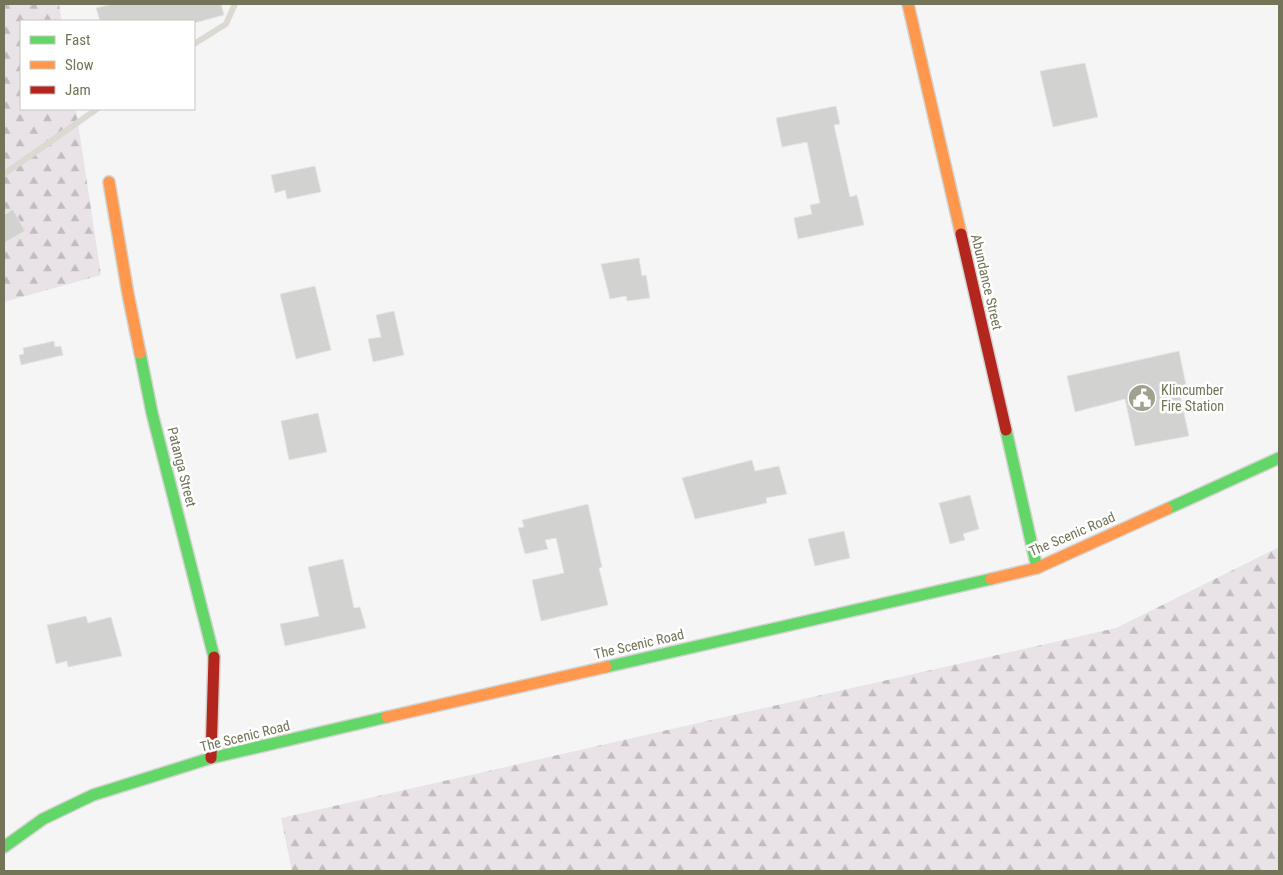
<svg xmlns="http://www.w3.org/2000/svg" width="1283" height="875" font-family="'Roboto Condensed',sans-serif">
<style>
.forest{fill:url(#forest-firs)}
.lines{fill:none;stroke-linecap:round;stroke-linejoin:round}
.stream{stroke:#dbd9d2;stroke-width:6}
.building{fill:#d2d2d0;stroke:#e6e5e6}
.fast-casing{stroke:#d3d3d1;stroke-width:14}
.slow-casing{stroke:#d3d3d1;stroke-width:14}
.jam-casing{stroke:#d3d3d1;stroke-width:14}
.fast{stroke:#63d668;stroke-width:11}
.slow{stroke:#ff974d;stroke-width:11}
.jam{stroke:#b3261e;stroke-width:11}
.labels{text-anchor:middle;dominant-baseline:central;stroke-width:5;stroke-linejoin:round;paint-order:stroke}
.street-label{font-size:14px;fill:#747459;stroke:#fff}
.poi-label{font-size:14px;fill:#747459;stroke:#fff;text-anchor:start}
</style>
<defs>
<pattern id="forest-firs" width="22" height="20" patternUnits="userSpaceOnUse" patternTransform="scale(1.25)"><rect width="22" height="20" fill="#e9e3e8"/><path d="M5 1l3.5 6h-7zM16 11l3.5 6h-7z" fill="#c1bdbf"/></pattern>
</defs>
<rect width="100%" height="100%" fill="#f6f5f6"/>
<path class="forest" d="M 4,4 L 59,4 L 62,21 L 21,21 L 21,109 L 76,109 L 101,275 L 4,302 Z
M 1279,547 L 1279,871 L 292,871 L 281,818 L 1116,628 Z"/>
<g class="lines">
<path class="stream" d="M 194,44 L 226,24 L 235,4
M 4,174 L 97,109"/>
</g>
<path class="building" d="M 113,4 L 221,4 L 224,15 L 194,23 L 194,21 L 100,21 L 96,8 Z
M 1085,63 L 1098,117 L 1053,127 L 1040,71 Z
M 836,106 L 840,124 L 834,125 L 850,197 L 857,195 L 864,225 L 798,239 L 794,218 L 812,214 L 810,205 L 820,203 L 807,142 L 782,147 L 776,118 Z
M 315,166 L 321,192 L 287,199 L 285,190 L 275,193 L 271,175 Z
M 13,209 L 25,231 L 4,243 L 4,215 Z
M 639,258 L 642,276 L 646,275 L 650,298 L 627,301 L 626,296 L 610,299 L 601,264 Z
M 315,286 L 331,350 L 296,359 L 280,294 Z
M 394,311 L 404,355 L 373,362 L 368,339 L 381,337 L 376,315 Z
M 54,341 L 55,347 L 61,346 L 63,355 L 21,365 L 19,355 L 24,354 L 23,348 Z
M 1179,351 L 1186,385 L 1178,386 L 1189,436 L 1135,446 L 1125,399 L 1075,412 L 1067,376 Z
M 318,413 L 327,452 L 289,460 L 281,421 Z
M 752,460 L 755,471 L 779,466 L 787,494 L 766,498 L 767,503 L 695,519 L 682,478 Z
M 970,495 L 979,529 L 963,534 L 965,540 L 950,544 L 939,503 Z
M 588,504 L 602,567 L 599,568 L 608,605 L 541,621 L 532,580 L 564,573 L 556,538 L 545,540 L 548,549 L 525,554 L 518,528 L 524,527 L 522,520 Z
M 844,531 L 850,558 L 815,566 L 808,539 Z
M 343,559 L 354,608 L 360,607 L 366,628 L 285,646 L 280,624 L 319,616 L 308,567 Z
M 86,616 L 88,623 L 111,617 L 122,656 L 68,667 L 67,661 L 56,664 L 47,625 Z"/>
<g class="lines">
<defs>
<path id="fast" d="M 140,353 L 152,413 L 214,657
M 1006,430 L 1037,568
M 1167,509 L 1279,458
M 606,667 L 991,579
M 4,847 L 43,819 L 93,795 L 211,758 L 387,717"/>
<path id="slow" d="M 908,4 L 961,234
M 109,182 L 128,294 L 140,353
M 991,579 L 1037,568 L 1167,509
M 387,717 L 606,667"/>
<path id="jam" d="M 961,234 L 1006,430
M 211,758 L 214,657"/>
</defs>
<use href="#fast" class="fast-casing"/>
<use href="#slow" class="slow-casing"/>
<use href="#jam" class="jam-casing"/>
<use href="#fast" class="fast"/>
<use href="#slow" class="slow"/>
<use href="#jam" class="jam"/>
</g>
<defs>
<symbol id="civic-disc" viewBox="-11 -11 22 22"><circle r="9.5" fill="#a2a190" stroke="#fff"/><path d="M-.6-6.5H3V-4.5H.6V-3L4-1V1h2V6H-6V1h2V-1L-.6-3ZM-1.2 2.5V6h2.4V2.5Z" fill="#fff"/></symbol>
</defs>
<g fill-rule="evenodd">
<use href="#civic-disc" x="1126" y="382" width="32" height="32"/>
</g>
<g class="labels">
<g class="street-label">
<text transform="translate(987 282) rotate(77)">Abundance Street</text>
<text transform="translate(182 467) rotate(76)">Patanga Street</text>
<text transform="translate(1072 534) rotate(-23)">The Scenic Road</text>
<text transform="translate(639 644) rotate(-13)">The Scenic Road</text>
<text transform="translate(245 736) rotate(-14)">The Scenic Road</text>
</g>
<g class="poi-label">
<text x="1161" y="390">KIincumber<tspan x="1161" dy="16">Fire Station</tspan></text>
</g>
</g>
<rect width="1283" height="875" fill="none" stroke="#747459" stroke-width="10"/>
<rect x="20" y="20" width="175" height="90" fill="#ffffff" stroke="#c7c7bd"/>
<rect x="30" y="36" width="25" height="8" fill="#63d668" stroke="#c7c7bd"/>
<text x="65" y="45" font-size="15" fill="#747459">Fast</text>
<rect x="30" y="61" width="25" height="8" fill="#ff974d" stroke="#c7c7bd"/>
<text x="65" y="70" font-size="15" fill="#747459">Slow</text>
<rect x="30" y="86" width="25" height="8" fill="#b3261e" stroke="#c7c7bd"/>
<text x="65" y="95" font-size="15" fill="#747459">Jam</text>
</svg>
